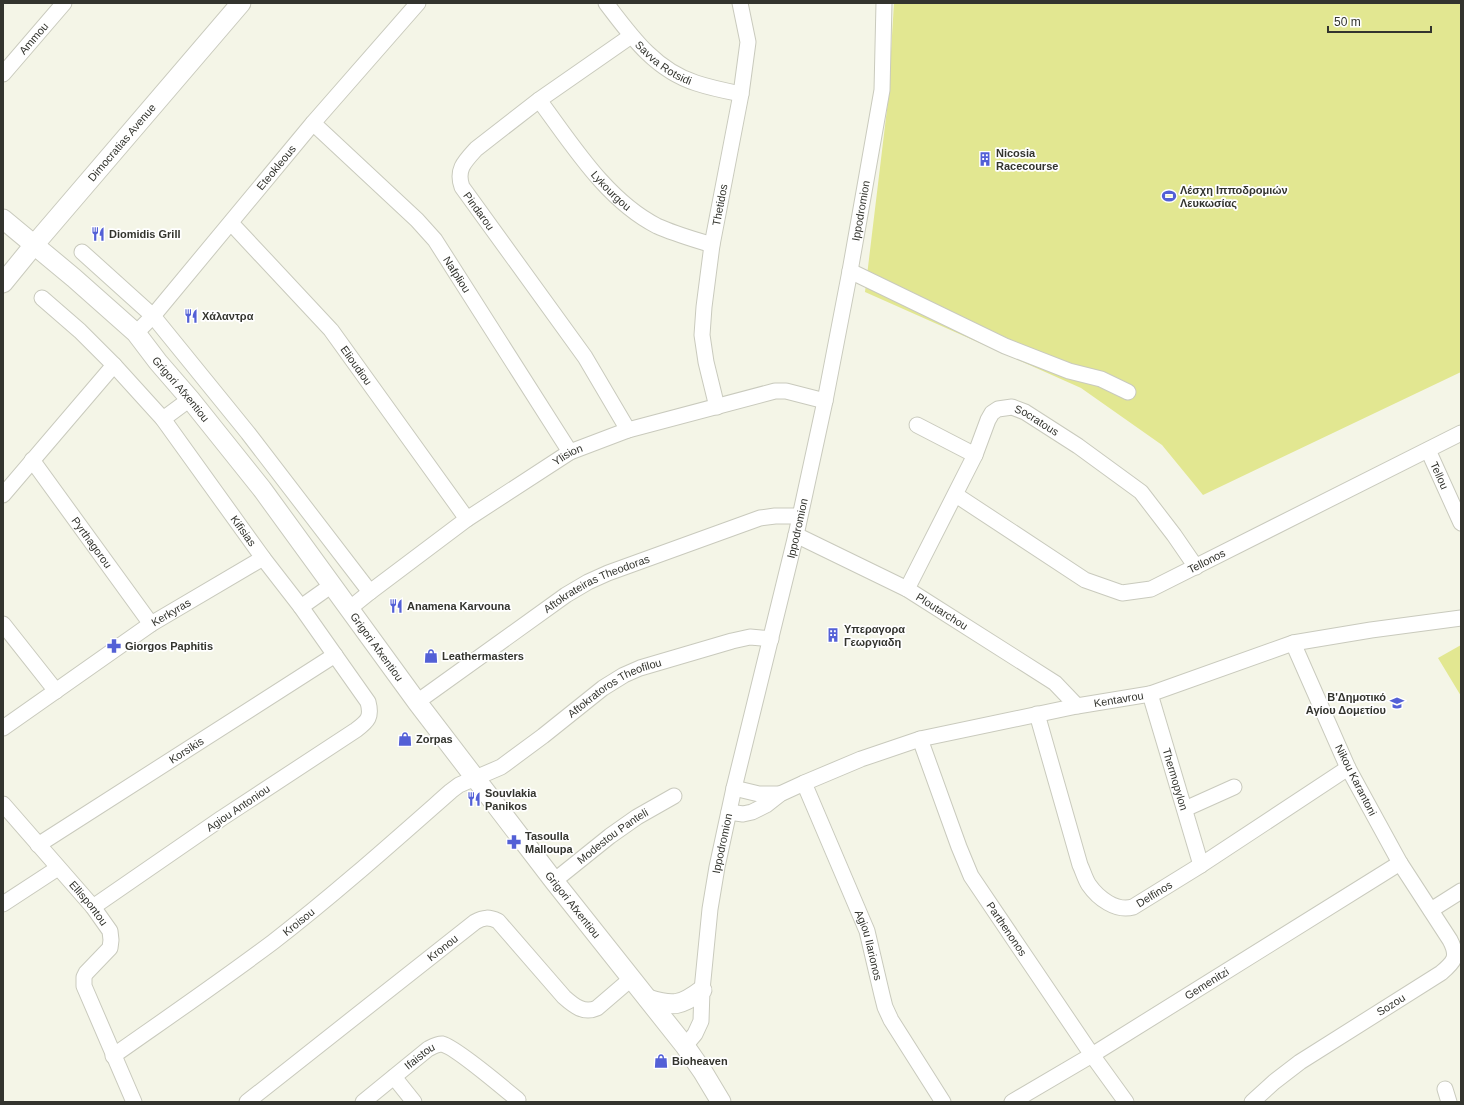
<svg xmlns="http://www.w3.org/2000/svg" width="1464" height="1105" font-family="Arial,sans-serif">
<style>
.green{fill:#e2e791}
.lines{fill:none;stroke-linecap:round;stroke-linejoin:round}
.minor-casing{stroke:#c9cabd;stroke-width:17}
.major-casing{stroke:#c9cabd;stroke-width:21}
.minor{stroke:#fff;stroke-width:15}
.major{stroke:#fff;stroke-width:19}
.labels{text-anchor:middle;dominant-baseline:central;stroke-width:3.5;stroke-linejoin:round;paint-order:stroke}
.street-label{font-size:11px;fill:#33342e;stroke:#fff}
.poi-label{font-size:11px;font-weight:bold;fill:#33342e;stroke:#fff;text-anchor:start}
</style>
<rect width="100%" height="100%" fill="#f4f5e7"/>
<path class="green" d="M 894,3 L 1461,3 L 1461,372 L 1203,495 L 1162,445 L 1081,388 L 865,292 L 888,101 Z
M 1461,645 L 1461,696 L 1438,658 Z"/>
<g class="lines">
<defs>
<g id="minor">
<path id="s1" d="M 606,3 C 631,36 655,70 696,83 C 711,88 726,91 741,94"/>
<path id="s2" d="M 3,74 L 64,3"/>
<path id="s3" d="M 539,100 C 572,144 606,200 657,226 C 675,234 693,239 712,245"/>
<path id="s4" d="M 313,123 L 417,220 L 435,240 L 570,452"/>
<path id="s5" d="M 231,223 L 331,330 L 467,519"/>
<path d="M 82,252 L 153,316 L 248,433 L 370,592"/>
<path d="M 850,271 L 1005,346 L 1069,371 L 1101,379 L 1128,392"/>
<path id="s6" d="M 42,298 L 80,331 L 114,365 L 163,419 L 263,558 L 301,607 L 368,702 C 372,717 368,721 356,730 L 222,818 L 93,907"/>
<path id="s7" d="M 136,333 L 153,316 L 313,123 L 418,3"/>
<path id="s8" d="M 717,407 L 706,362 L 702,335 L 704,307 L 712,245 L 741,94 L 748,42 L 740,3"/>
<path d="M 163,419 L 190,399"/>
<path d="M 917,425 L 975,455"/>
<path d="M 628,430 L 585,357 L 462,187 C 456,170 464,162 476,149 L 539,100 L 631,36"/>
<path id="s9" d="M 1428,450 L 1461,523"/>
<path id="s10" d="M 32,460 L 151,624"/>
<path d="M 3,495 L 114,365"/>
<path id="s11" d="M 956,495 L 1085,580 L 1122,593 L 1151,589 L 1461,433"/>
<path id="s12" d="M 796,535 L 907,589 L 1055,683 L 1077,706"/>
<path id="s13" d="M 907,589 L 975,455 L 988,420 L 992,413 L 998,409 L 1012,407 L 1025,412 L 1078,446 L 1141,492 L 1174,535 L 1196,567"/>
<path d="M 301,607 L 332,585"/>
<path id="s14" d="M 349,609 L 370,592 L 467,519 L 570,452 L 628,430 L 775,391 L 786,391 L 825,401"/>
<path d="M 3,624 L 56,691"/>
<path id="s15" d="M 1150,694 L 1201,865"/>
<path id="s16" d="M 417,702 L 566,595 L 588,582 L 608,573 L 760,518 L 775,516 L 799,516"/>
<path id="s17" d="M 1037,714 L 1080,865 C 1083,871 1085,879 1089,885 C 1098,898 1116,912 1133,907 L 1201,865 L 1348,768"/>
<path id="s18" d="M 3,728 L 151,624 L 263,558"/>
<path id="s19" d="M 920,739 L 959,847 L 971,876 L 1092,1055 L 1126,1102"/>
<path id="s20" d="M 804,783 L 867,931 L 882,995 L 885,1007 L 891,1020 L 943,1102"/>
<path d="M 734,788 L 759,794 L 780,794"/>
<path id="s21" d="M 3,804 L 93,907 L 110,931 L 111,940 L 110,948 L 86,973 L 84,977 L 84,986 L 134,1102"/>
<path d="M 1185,809 L 1234,787"/>
<path id="s22" d="M 729,812 L 743,814 L 752,812 L 766,805 L 780,794 L 804,783 L 861,759 L 920,739 L 1077,706 L 1150,694 L 1293,643 L 1371,630 L 1461,618"/>
<path id="s23" d="M 38,845 L 335,655"/>
<path id="s24" d="M 554,881 L 610,836 L 637,817 L 674,796"/>
<path d="M 3,904 L 58,868"/>
<path d="M 1431,910 L 1461,891"/>
<path id="s25" d="M 685,1046 L 695,1034 L 701,1021 L 702,990 L 710,909 L 717,867 L 734,788 L 796,535 L 825,401 L 850,271 L 882,90 L 884,3"/>
<path id="s26" d="M 113,1056 C 167,1018 221,981 273,942 C 335,894 392,843 451,791 L 459,785 L 501,767 L 543,736 L 603,688 L 624,675 L 640,668 L 732,641 L 750,637 L 771,639"/>
<path d="M 394,1077 L 414,1102"/>
<path d="M 1445,1089 L 1449,1102"/>
<path id="s27" d="M 247,1102 L 475,922 C 484,917 489,917 498,921 L 564,997 C 574,1006 584,1014 597,1008 L 632,978"/>
<path id="s28" d="M 363,1102 L 428,1049 C 432,1047 437,1044 442,1044 C 454,1046 506,1090 518,1100"/>
<path id="s29" d="M 1012,1102 L 1092,1055 L 1400,863"/>
<path id="s30" d="M 1252,1102 L 1274,1082 L 1300,1062 L 1441,973 C 1454,962 1459,957 1450,940 L 1400,863 L 1348,768 L 1293,643"/>
</g>
<g id="major">
<path id="s31" d="M 3,219 L 74,278 L 136,333 L 158,362 L 190,399 L 262,489 L 417,702 L 554,881 L 685,1046 L 703,1072 L 721,1102"/>
<path id="s32" d="M 3,283 L 34,245 L 241,3"/>
<path d="M 648,999 C 673,1007 681,1006 702,990"/>
</g>
</defs>
<use href="#minor" class="minor-casing"/>
<use href="#major" class="major-casing"/>
<use href="#minor" class="minor"/>
<use href="#major" class="major"/>
</g>
<defs>
<symbol id="building-bare" viewBox="-9 -9 18 18"><path d="M-4-6H4V6H1V3H-1V6H-4ZM-2.5-4.3h1.7v1.8h-1.7ZM.8-4.3h1.7v1.8H.8ZM-2.5-1h1.7V.8h-1.7ZM.8-1h1.7V.8H.8Z" fill="#5360d6" stroke="#fff" stroke-width="2.5" paint-order="stroke"/></symbol>
<symbol id="stadium-bare" viewBox="-9 -9 18 18"><path d="M0-5a6.5 5 0 1 0 0 10a6.5 5 0 1 0 0-10ZM-3.5-1.8h7v3.6h-7Z" fill="#5360d6" stroke="#fff" stroke-width="2.5" paint-order="stroke"/></symbol>
<symbol id="restaurant-bare" viewBox="-9 -9 18 18"><path d="M-5-6h1v4h1v-4h1v4h1v-4h1v5L-1.5 .5V6h-2V.5L-5-1ZM5-6V6H3V1.5H1.5Q1.5-4 5-6Z" fill="#5360d6" stroke="#fff" stroke-width="2.5" paint-order="stroke"/></symbol>
<symbol id="pharmacy-bare" viewBox="-9 -9 18 18"><path d="M-2-6h4v4h4v4h-4v4h-4v-4h-4v-4h4Z" fill="#5360d6" stroke="#fff" stroke-width="2.5" paint-order="stroke"/></symbol>
<symbol id="shop-bare" viewBox="-9 -9 18 18"><path d="M-5-2.5h2.3a2.7 3.5 0 0 1 5.4 0H5L5.5 6h-11ZM-1.5-2.5h3a1.5 2.3 0 0 0-3 0Z" fill="#5360d6" stroke="#fff" stroke-width="2.5" paint-order="stroke"/></symbol>
<symbol id="school-bare" viewBox="-9 -9 18 18"><path d="M0-5L7-2L0 1L-7-2ZM-4 1L0 2.5L4 1V4Q0 6-4 4Z" fill="#5360d6" stroke="#fff" stroke-width="2.5" paint-order="stroke"/></symbol>
</defs>
<g fill-rule="evenodd">
<use href="#building-bare" x="975" y="149" width="20" height="20"/>
<use href="#stadium-bare" x="1159" y="186" width="20" height="20"/>
<use href="#restaurant-bare" x="88" y="224" width="20" height="20"/>
<use href="#restaurant-bare" x="181" y="306" width="20" height="20"/>
<use href="#restaurant-bare" x="386" y="596" width="20" height="20"/>
<use href="#building-bare" x="823" y="625" width="20" height="20"/>
<use href="#pharmacy-bare" x="104" y="636" width="20" height="20"/>
<use href="#shop-bare" x="421" y="646" width="20" height="20"/>
<use href="#school-bare" x="1387" y="693" width="20" height="20"/>
<use href="#shop-bare" x="395" y="729" width="20" height="20"/>
<use href="#restaurant-bare" x="464" y="789" width="20" height="20"/>
<use href="#pharmacy-bare" x="504" y="832" width="20" height="20"/>
<use href="#shop-bare" x="651" y="1051" width="20" height="20"/>
</g>
<g class="labels">
<g class="street-label">
<text stroke="none"><textPath href="#s2" startOffset="47">Ammou</textPath></text>
<text stroke="none"><textPath href="#s1" startOffset="84">Savva Rotsidi</textPath></text>
<text stroke="none"><textPath href="#s32" startOffset="184">Dimocratias Avenue</textPath></text>
<text stroke="none"><textPath href="#s7" startOffset="217">Eteokleous</textPath></text>
<text stroke="none"><textPath href="#s3" startOffset="116">Lykourgou</textPath></text>
<text stroke="none"><textPath href="#s8" startOffset="205">Thetidos</textPath></text>
<text transform="translate(479 211) rotate(54)">Pindarou</text>
<text stroke="none"><textPath href="#s25" startOffset="857">Ippodromion</textPath></text>
<text stroke="none"><textPath href="#s4" startOffset="210">Nafpliou</textPath></text>
<text stroke="none"><textPath href="#s5" startOffset="190">Elioudiou</textPath></text>
<text stroke="none"><textPath href="#s31" startOffset="247">Grigori Afxentiou</textPath></text>
<text stroke="none"><textPath href="#s13" startOffset="245">Socratous</textPath></text>
<text stroke="none"><textPath href="#s14" startOffset="268">Ylision</textPath></text>
<text stroke="none"><textPath href="#s9" startOffset="28">Tellou</textPath></text>
<text stroke="none"><textPath href="#s25" startOffset="533">Ippodromion</textPath></text>
<text stroke="none"><textPath href="#s6" startOffset="309">Kifisias</textPath></text>
<text stroke="none"><textPath href="#s10" startOffset="102">Pyrthagorou</textPath></text>
<text stroke="none"><textPath href="#s11" startOffset="285">Tellonos</textPath></text>
<text stroke="none"><textPath href="#s16" startOffset="216">Aftokrateiras Theodoras</textPath></text>
<text stroke="none"><textPath href="#s12" startOffset="165">Ploutarchou</textPath></text>
<text stroke="none"><textPath href="#s18" startOffset="204">Kerkyras</textPath></text>
<text stroke="none"><textPath href="#s31" startOffset="571">Grigori Afxentiou</textPath></text>
<text stroke="none"><textPath href="#s26" startOffset="625">Aftokratoros Theofilou</textPath></text>
<text stroke="none"><textPath href="#s22" startOffset="410">Kentavrou</textPath></text>
<text stroke="none"><textPath href="#s23" startOffset="176">Korsikis</textPath></text>
<text stroke="none"><textPath href="#s15" startOffset="89">Thermopylon</textPath></text>
<text transform="translate(1356 780) rotate(63)">Nikou Karantoni</text>
<text transform="translate(238 808) rotate(-34)">Agiou Antoniou</text>
<text stroke="none"><textPath href="#s24" startOffset="74">Modestou Panteli</textPath></text>
<text stroke="none"><textPath href="#s25" startOffset="209">Ippodromion</textPath></text>
<text stroke="none"><textPath href="#s17" startOffset="256">Delfinos</textPath></text>
<text stroke="none"><textPath href="#s21" startOffset="131">Ellispontou</textPath></text>
<text stroke="none"><textPath href="#s31" startOffset="895">Grigori Afxentiou</textPath></text>
<text stroke="none"><textPath href="#s26" startOffset="229">Kroisou</textPath></text>
<text stroke="none"><textPath href="#s19" startOffset="210">Parthenonos</textPath></text>
<text stroke="none"><textPath href="#s20" startOffset="175">Agiou Ilarionos</textPath></text>
<text stroke="none"><textPath href="#s27" startOffset="249">Kronou</textPath></text>
<text stroke="none"><textPath href="#s29" startOffset="228">Gemenitzi</textPath></text>
<text stroke="none"><textPath href="#s30" startOffset="170">Sozou</textPath></text>
<text stroke="none"><textPath href="#s28" startOffset="73">Ifaistou</textPath></text>
</g>
<g class="poi-label">
<text x="996" y="153">Nicosia<tspan x="996" dy="13">Racecourse</tspan></text>
<text x="1180" y="190">Λέσχη Ιπποδρομιών<tspan x="1180" dy="13">Λευκωσίας</tspan></text>
<text x="109" y="234">Diomidis Grill</text>
<text x="202" y="316">Χάλαντρα</text>
<text x="407" y="606">Anamena Karvouna</text>
<text x="844" y="629">Υπεραγορα<tspan x="844" dy="13">Γεωργιαδη</tspan></text>
<text x="125" y="646">Giorgos Paphitis</text>
<text x="442" y="656">Leathermasters</text>
<text x="1386" y="697" text-anchor="end">Β'Δημοτικό<tspan x="1386" dy="13">Αγίου Δομετίου</tspan></text>
<text x="416" y="739">Zorpas</text>
<text x="485" y="793">Souvlakia<tspan x="485" dy="13">Panikos</tspan></text>
<text x="525" y="836">Tasoulla<tspan x="525" dy="13">Malloupa</tspan></text>
<text x="672" y="1061">Bioheaven</text>
</g>
</g>
<rect width="1464" height="1105" fill="none" stroke="#33342e" stroke-width="8"/>
<path d="M1328 26v6h103v-6" fill="none" stroke="#33342e" stroke-width="2"/>
<text x="1334" y="26" font-size="12" fill="#33342e" stroke="#ffffff" stroke-width="3" paint-order="stroke">50 m</text>
</svg>
